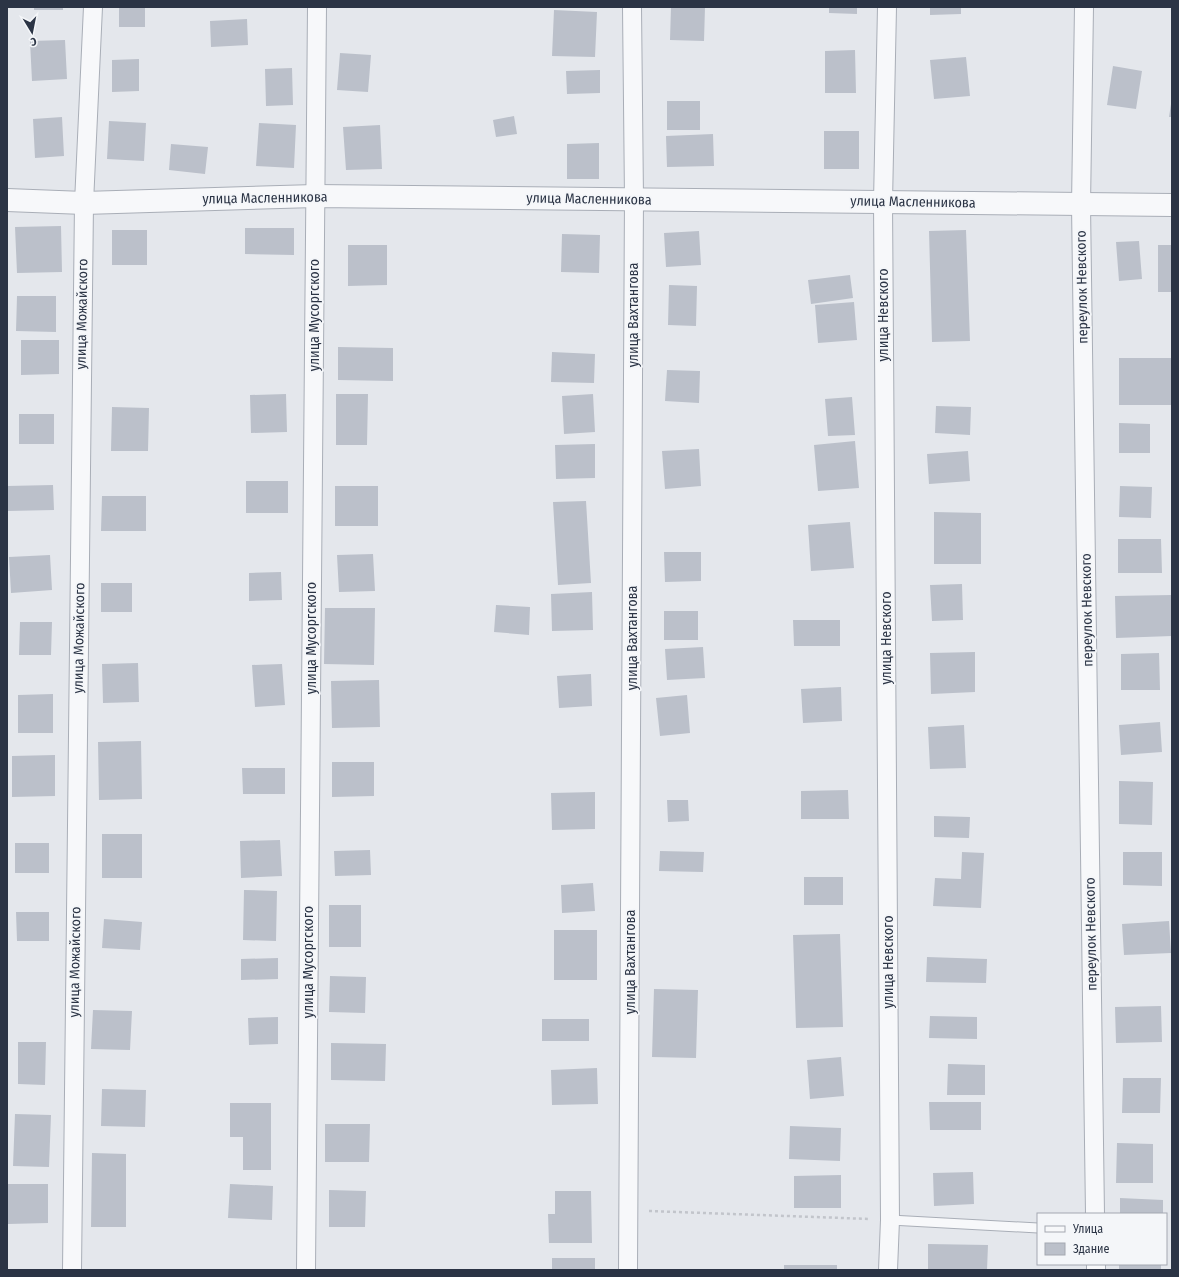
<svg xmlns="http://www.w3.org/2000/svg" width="1179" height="1277" font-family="'Fira Sans Condensed',sans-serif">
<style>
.building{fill:#bbc0ca}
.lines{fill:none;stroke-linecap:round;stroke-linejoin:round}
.service-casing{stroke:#a9aeb7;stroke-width:11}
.minor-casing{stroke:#a9aeb7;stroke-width:20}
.tertiary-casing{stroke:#a9aeb7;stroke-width:24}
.path{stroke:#c2c5cb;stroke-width:2.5;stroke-dasharray:3 3;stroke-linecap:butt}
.service{stroke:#f7f8fa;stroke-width:9}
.minor{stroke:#f7f8fa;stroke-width:18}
.tertiary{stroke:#f7f8fa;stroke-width:22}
.labels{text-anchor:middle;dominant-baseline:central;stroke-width:3.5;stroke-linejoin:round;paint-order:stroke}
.street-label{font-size:14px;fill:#2b3445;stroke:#f4f6f9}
</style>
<rect width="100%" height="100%" fill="#e4e7ec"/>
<path class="building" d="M 34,7 L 63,7 L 63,10 L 34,10 Z
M 119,7 L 145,7 L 145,27 L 119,27 Z
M 671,7 L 705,7 L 704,41 L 670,40 Z
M 829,7 L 857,7 L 857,14 L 829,13 Z
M 930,7 L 961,7 L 961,14 L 930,15 Z
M 554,10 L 597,12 L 595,57 L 552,56 Z
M 247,19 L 248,45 L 211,47 L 210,21 Z
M 65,40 L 67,79 L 32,81 L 30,41 Z
M 855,50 L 856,93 L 825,93 L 825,51 Z
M 340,53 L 371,55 L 368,92 L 337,90 Z
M 966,57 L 970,96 L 934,99 L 930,60 Z
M 139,59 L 139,91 L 112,92 L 112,60 Z
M 1113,66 L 1142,71 L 1136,109 L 1107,105 Z
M 292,68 L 293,105 L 266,106 L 265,69 Z
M 600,70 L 600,93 L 567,94 L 566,71 Z
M 667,101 L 700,101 L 700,130 L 667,130 Z
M 1171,104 L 1172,104 L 1172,117 L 1169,117 Z
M 514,116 L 517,134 L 496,137 L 493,120 Z
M 62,117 L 64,156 L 35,158 L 33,119 Z
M 109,121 L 146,123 L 144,161 L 107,159 Z
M 259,123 L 296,125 L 294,168 L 256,166 Z
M 380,125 L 382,169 L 346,170 L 343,127 Z
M 824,131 L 859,131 L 859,169 L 824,169 Z
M 713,134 L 714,166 L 667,167 L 666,136 Z
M 599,143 L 599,179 L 567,179 L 567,144 Z
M 171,144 L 208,147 L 205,174 L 169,170 Z
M 61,226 L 62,272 L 17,273 L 15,227 Z
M 245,228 L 294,228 L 294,255 L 245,254 Z
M 112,230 L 147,230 L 147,265 L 112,265 Z
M 966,230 L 970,341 L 932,342 L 929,231 Z
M 699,231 L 701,265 L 666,267 L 664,233 Z
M 562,234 L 600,235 L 599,273 L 561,272 Z
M 1139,241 L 1142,279 L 1119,281 L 1116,242 Z
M 348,245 L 387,245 L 387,285 L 348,286 Z
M 1158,245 L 1172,245 L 1172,292 L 1158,292 Z
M 850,275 L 853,298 L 811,304 L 808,280 Z
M 669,285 L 697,286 L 696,326 L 668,325 Z
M 17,296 L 56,296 L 56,332 L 16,331 Z
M 854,302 L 857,340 L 818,343 L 815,305 Z
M 21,340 L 59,340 L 59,374 L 21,375 Z
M 338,347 L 393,348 L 393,381 L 338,380 Z
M 552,352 L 595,354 L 594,383 L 551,382 Z
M 1119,358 L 1172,358 L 1172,405 L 1119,405 Z
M 667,370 L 700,371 L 699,403 L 665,401 Z
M 286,394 L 287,432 L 251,433 L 250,395 Z
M 336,394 L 368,394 L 367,445 L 336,445 Z
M 593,394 L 595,432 L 564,434 L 562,396 Z
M 852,397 L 855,435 L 828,436 L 825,399 Z
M 936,406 L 971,407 L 970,435 L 935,433 Z
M 112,407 L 149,408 L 148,451 L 111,451 Z
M 19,414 L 54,414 L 54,444 L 19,444 Z
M 1119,423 L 1150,424 L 1150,453 L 1119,453 Z
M 855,441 L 859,488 L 818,491 L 814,445 Z
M 595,444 L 595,478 L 556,479 L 555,445 Z
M 699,449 L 701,486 L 665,489 L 662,451 Z
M 968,451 L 970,481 L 929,484 L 927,454 Z
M 246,481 L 288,481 L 288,513 L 246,513 Z
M 53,485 L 54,510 L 8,511 L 7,486 Z
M 335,486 L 378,486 L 378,526 L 335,526 Z
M 1120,486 L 1152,487 L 1151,518 L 1119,517 Z
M 102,496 L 146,496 L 146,531 L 101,531 Z
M 586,501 L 591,583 L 558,585 L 553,502 Z
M 934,512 L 981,513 L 981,564 L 934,564 Z
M 850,522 L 854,568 L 811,571 L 808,525 Z
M 1118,539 L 1161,539 L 1162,573 L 1118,573 Z
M 664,552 L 701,552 L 701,581 L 665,582 Z
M 373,554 L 375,591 L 339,592 L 337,555 Z
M 50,555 L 52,590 L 11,593 L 9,557 Z
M 281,572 L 282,600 L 249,601 L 249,573 Z
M 101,583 L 132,583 L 132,612 L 101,612 Z
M 962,584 L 963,620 L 932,621 L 930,585 Z
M 592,592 L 593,630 L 552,631 L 551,594 Z
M 1172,595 L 1172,636 L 1116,638 L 1115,596 Z
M 496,605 L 530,607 L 529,635 L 494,632 Z
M 325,608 L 375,608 L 374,665 L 324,664 Z
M 664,611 L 698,611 L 698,640 L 664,640 Z
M 793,620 L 840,620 L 840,646 L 794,646 Z
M 20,622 L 52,622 L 51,655 L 19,655 Z
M 703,647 L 705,678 L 667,680 L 665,649 Z
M 975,652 L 975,692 L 931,694 L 930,653 Z
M 1159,653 L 1160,690 L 1121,690 L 1121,654 Z
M 138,663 L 139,702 L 103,703 L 102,664 Z
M 282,664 L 285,705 L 255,707 L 252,665 Z
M 591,674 L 592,706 L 559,708 L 557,676 Z
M 379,680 L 380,727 L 332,728 L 331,681 Z
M 841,687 L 842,721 L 803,723 L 801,689 Z
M 53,694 L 53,733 L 18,733 L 18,695 Z
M 687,695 L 690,733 L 660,736 L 656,698 Z
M 1160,722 L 1162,752 L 1121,755 L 1119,725 Z
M 964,725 L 966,768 L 930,769 L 928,727 Z
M 141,741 L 142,799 L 99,800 L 98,742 Z
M 55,755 L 55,796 L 12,797 L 12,756 Z
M 332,762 L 374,762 L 374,796 L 332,797 Z
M 242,768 L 285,768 L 285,794 L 243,794 Z
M 1119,781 L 1153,782 L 1152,825 L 1119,824 Z
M 848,790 L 849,819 L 801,819 L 801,791 Z
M 595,792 L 595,829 L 552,830 L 551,793 Z
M 667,800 L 688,800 L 689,821 L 668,822 Z
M 934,816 L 970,817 L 969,838 L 934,837 Z
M 102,834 L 142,834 L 142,878 L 102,878 Z
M 280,840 L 282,876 L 241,878 L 240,841 Z
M 15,843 L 49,843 L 49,873 L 15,873 Z
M 370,850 L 371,875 L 335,876 L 334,851 Z
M 660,851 L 704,852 L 703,872 L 659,871 Z
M 962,852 L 984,853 L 981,908 L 933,906 L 935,878 L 961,879 Z
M 1123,852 L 1162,852 L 1162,886 L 1123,885 Z
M 804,877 L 843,877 L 843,905 L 804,905 Z
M 593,883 L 595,911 L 562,913 L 561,885 Z
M 244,890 L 277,891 L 276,941 L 243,940 Z
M 329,905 L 361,905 L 361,947 L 329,947 Z
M 16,912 L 49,912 L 49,941 L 17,941 Z
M 104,919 L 142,922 L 140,950 L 102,948 Z
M 1169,921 L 1171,953 L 1124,955 L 1122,924 Z
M 554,930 L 597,930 L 597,980 L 554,980 Z
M 840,934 L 843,1027 L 796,1028 L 793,935 Z
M 927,957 L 987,959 L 986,983 L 926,982 Z
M 278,958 L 278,979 L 241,980 L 241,959 Z
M 330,976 L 366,977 L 365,1013 L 329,1012 Z
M 654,989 L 698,990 L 696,1058 L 652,1057 Z
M 1161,1006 L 1162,1042 L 1116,1043 L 1115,1007 Z
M 93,1010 L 132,1011 L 130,1050 L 91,1049 Z
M 930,1016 L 977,1017 L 977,1039 L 929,1038 Z
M 278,1017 L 278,1044 L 249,1045 L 248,1018 Z
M 542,1019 L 589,1019 L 589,1041 L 542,1041 Z
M 18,1042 L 46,1042 L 45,1085 L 18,1084 Z
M 331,1043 L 386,1044 L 385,1081 L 331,1080 Z
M 841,1057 L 844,1096 L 810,1099 L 807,1060 Z
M 948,1064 L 985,1065 L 985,1095 L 947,1095 Z
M 597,1068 L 598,1104 L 552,1105 L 551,1070 Z
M 1123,1078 L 1161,1078 L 1160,1113 L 1122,1113 Z
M 102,1089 L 146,1090 L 145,1127 L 101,1126 Z
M 929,1102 L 981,1102 L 981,1130 L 930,1130 Z
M 230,1103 L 271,1103 L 271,1170 L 243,1170 L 243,1137 L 230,1137 Z
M 15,1114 L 51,1115 L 49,1167 L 13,1166 Z
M 325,1124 L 370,1124 L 369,1162 L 325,1162 Z
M 790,1126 L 841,1128 L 840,1161 L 789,1159 Z
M 1117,1143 L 1153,1144 L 1153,1183 L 1116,1183 Z
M 92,1153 L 126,1154 L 126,1227 L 91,1227 Z
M 973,1172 L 974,1204 L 934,1206 L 933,1173 Z
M 841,1175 L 841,1208 L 794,1208 L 794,1176 Z
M 8,1184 L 48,1184 L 48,1223 L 8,1224 Z
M 230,1184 L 273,1186 L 272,1220 L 228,1218 Z
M 329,1190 L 366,1191 L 365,1227 L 329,1227 Z
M 555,1191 L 591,1191 L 592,1243 L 549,1243 L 548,1214 L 555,1214 Z
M 1120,1198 L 1163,1200 L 1163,1214 L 1120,1214 Z
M 928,1244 L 988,1245 L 987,1270 L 928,1270 Z
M 552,1258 L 595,1258 L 595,1270 L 552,1270 Z
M 1119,1264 L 1161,1264 L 1161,1270 L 1119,1270 Z
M 784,1265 L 837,1265 L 837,1270 L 784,1270 Z"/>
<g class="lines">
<defs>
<path id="service" d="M 890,1220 L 1038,1228"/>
<path id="minor" d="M 887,7 L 883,202 L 890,1220 L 888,1270
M 1084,7 L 1081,205 L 1095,1214
M 1096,1264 L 1096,1270
M 72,1270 L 84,203 L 93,7
M 306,1270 L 317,7
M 628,1270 L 634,199 L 632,7"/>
<path id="tertiary" d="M 7,200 L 84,203 L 315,196 L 1172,205"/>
</defs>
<use href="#service" class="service-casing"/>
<use href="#minor" class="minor-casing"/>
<use href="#tertiary" class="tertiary-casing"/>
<path class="path" d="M 649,1211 L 870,1219"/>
<use href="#service" class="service"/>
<use href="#minor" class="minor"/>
<use href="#tertiary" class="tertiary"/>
</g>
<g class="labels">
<g class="street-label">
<text transform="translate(265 198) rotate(-1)">улица Масленникова</text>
<text transform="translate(589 199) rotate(1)">улица Масленникова</text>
<text transform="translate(913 202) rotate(1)">улица Масленникова</text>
<text transform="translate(1082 287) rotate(-91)">переулок Невского</text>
<text transform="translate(82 314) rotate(-89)">улица Можайского</text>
<text transform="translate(314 315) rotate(-90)">улица Мусоргского</text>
<text transform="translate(633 315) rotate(-90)">улица Вахтангова</text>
<text transform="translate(883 315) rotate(-90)">улица Невского</text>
<text transform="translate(1087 610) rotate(-91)">переулок Невского</text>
<text transform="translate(79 638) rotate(-89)">улица Можайского</text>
<text transform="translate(311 638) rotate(-90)">улица Мусоргского</text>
<text transform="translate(632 638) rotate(-90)">улица Вахтангова</text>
<text transform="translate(886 638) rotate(-90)">улица Невского</text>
<text transform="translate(1091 934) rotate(-91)">переулок Невского</text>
<text transform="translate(75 962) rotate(-89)">улица Можайского</text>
<text transform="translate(308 962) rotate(-90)">улица Мусоргского</text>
<text transform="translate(630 962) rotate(-90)">улица Вахтангова</text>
<text transform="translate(888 962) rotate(-90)">улица Невского</text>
</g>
</g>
<rect width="1179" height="1277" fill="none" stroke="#2b3445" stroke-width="16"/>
<rect x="1037" y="1213" width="130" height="52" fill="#f4f6f9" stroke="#a4a8b1"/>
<rect x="1045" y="1226" width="20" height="6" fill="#f7f8fa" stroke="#a4a8b1"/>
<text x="1073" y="1233" font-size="12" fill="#2b3445">Улица</text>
<rect x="1045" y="1243" width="20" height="12" fill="#bbc0ca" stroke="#a4a8b1"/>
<text x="1073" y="1253" font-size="12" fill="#2b3445">Здание</text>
<g transform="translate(32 32) rotate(170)" stroke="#f4f6f9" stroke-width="3" paint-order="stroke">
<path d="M0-3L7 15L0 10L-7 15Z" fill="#2b3445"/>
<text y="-6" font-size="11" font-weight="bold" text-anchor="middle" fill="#2b3445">С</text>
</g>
</svg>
